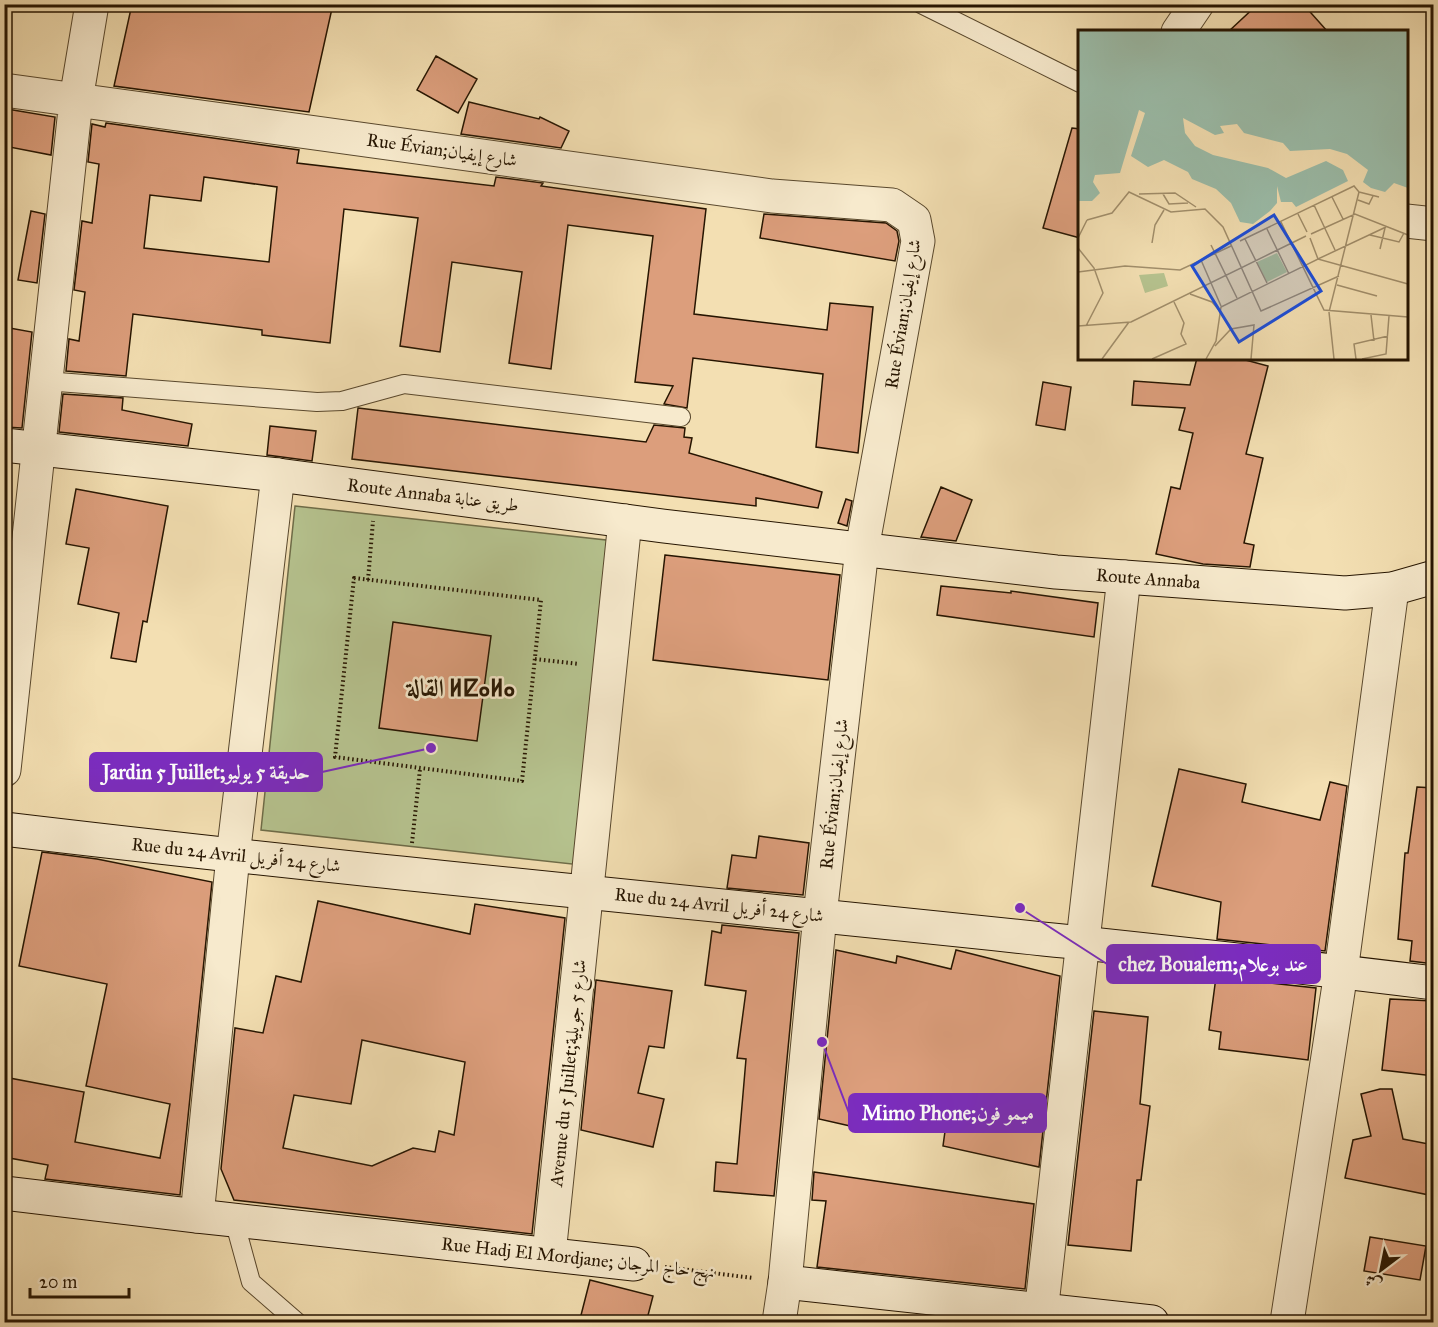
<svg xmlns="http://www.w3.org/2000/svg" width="1438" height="1327" font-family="'IM FELL Great Primer',Amiri,'Noto Sans Tifinagh',serif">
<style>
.green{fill:#b6c38f;stroke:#6e6c48;stroke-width:1.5}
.building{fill:#dc9e7c;stroke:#261501;stroke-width:1.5;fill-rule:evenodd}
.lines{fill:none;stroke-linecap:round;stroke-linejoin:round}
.lane-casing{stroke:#59482d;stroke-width:20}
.street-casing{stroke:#59482d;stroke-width:35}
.secondary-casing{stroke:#261501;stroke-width:35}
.path{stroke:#261501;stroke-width:4;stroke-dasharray:1.5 3;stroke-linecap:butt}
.lane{stroke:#f7eacd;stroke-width:18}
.street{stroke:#f7eacd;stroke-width:33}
.secondary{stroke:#f7eacd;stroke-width:33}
.labels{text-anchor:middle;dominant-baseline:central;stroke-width:5;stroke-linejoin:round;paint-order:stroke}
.street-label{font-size:18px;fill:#261501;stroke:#f7eacd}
.district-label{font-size:24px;font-weight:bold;fill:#261501;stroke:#f7eacd}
.inset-road{fill:none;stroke:#a18e6b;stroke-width:1.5}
.view{fill:#1d4ed8;fill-opacity:0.15;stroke:#1d4ed8;stroke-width:3}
.inset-edge{fill:none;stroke:#261501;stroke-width:3}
.leader{fill:none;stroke:#7b2cbf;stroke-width:2}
.callout-dot{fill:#7b2cbf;stroke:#f7eacd;stroke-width:2}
.callout{fill:#7b2cbf;stroke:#7b2cbf;stroke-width:2}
.callout-label{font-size:20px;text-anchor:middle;font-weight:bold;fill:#fff}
</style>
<rect width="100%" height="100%" fill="#f3dfb2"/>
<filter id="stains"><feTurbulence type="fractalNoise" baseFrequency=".00333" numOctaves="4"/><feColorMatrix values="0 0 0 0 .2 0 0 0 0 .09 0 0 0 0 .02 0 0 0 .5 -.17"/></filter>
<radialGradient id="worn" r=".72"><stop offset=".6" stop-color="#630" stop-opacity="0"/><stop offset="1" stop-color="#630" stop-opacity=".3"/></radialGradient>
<path class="green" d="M 295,506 L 615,541 L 581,865 L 261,830 Z"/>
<path class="building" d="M 132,4 L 148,4 L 171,10 L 172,4 L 333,4 L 309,112 L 114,86 Z
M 1258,4 L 1303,4 L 1328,32 L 1228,32 Z
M 436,56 L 477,79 L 458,113 L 417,90 Z
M 469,102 L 539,119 L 540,117 L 569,131 L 561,148 L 461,134 Z
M 7,109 L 55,117 L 51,155 L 4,146 L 4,121 Z
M 106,123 L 299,150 L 297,163 L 494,186 L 496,177 L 543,183 L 541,186 L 706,209 L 694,314 L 827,330 L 830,303 L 873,307 L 858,453 L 816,447 L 823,374 L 693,358 L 687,408 L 664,404 L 673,386 L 635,382 L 653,236 L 568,225 L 551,369 L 509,363 L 522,272 L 452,262 L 440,352 L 400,346 L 418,218 L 344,209 L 330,343 L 262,335 L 262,330 L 133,314 L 126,376 L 66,371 L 69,339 L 79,341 L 85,292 L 74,290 L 82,221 L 92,223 L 99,164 L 88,162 L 92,124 L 105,127 ZM 204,177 L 277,187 L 269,262 L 144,248 L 150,195 L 201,201 Z
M 1072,128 L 1080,129 L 1080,238 L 1043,228 Z
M 31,211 L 45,214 L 37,283 L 18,280 Z
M 764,214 L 886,223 L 897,231 L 899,241 L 895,261 L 760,238 Z
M 4,327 L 32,332 L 22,428 L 4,427 Z
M 1197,358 L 1238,358 L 1268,366 L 1246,454 L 1263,458 L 1244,543 L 1254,545 L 1250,567 L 1203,564 L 1156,554 L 1171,487 L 1180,489 L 1193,433 L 1179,430 L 1185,408 L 1132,405 L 1134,381 L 1190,385 Z
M 1043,382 L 1071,387 L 1065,430 L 1036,425 Z
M 63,394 L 123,398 L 122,410 L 192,424 L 188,446 L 59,432 Z
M 358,408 L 646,442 L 654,425 L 685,428 L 684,437 L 692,438 L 689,453 L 822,492 L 818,508 L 756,498 L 756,506 L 352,459 Z
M 270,426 L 316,431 L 312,461 L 267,455 Z
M 941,487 L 972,500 L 956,541 L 921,537 Z
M 76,489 L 168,506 L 147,622 L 143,621 L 136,662 L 111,658 L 119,613 L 78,604 L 89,548 L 66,544 Z
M 846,499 L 852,501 L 847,526 L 838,523 Z
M 665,555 L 840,575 L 828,680 L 653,660 Z
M 941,586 L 1011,593 L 1011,591 L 1098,603 L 1094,637 L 937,615 Z
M 393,622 L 491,636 L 477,741 L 379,728 Z
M 1179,769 L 1246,784 L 1242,802 L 1320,820 L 1330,782 L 1347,786 L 1325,951 L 1217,939 L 1221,902 L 1152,886 Z
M 1417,787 L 1434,788 L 1434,964 L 1410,961 L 1412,941 L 1398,939 L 1405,853 L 1408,853 Z
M 759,836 L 809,843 L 803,895 L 727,888 L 732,855 L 756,858 Z
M 42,852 L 97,859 L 212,882 L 180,1195 L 45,1179 L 48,1165 L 4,1157 L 4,1077 L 84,1092 L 75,1142 L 160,1158 L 170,1104 L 86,1086 L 107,984 L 19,966 Z
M 318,901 L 470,934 L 475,904 L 565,918 L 532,1234 L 234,1200 L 221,1169 L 235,1028 L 263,1033 L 276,976 L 301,982 ZM 362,1040 L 465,1062 L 454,1135 L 439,1131 L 435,1152 L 413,1148 L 372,1166 L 283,1148 L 294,1095 L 351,1104 Z
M 722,925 L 799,933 L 774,1196 L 714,1191 L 716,1162 L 737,1164 L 746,1059 L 737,1058 L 746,991 L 705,985 L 712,931 L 721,933 Z
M 836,950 L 896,963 L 897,956 L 951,969 L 956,950 L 1060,976 L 1039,1167 L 943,1146 L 946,1124 L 872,1108 L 868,1130 L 819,1119 Z
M 1216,977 L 1316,988 L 1308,1060 L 1219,1049 L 1221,1032 L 1209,1030 Z
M 596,980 L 672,991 L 664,1048 L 649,1046 L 638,1093 L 664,1099 L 653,1147 L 581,1130 Z
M 1390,999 L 1434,1001 L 1434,1076 L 1382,1070 Z
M 1094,1011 L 1148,1017 L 1140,1104 L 1150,1106 L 1141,1180 L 1137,1180 L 1131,1251 L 1068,1245 Z
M 1380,1089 L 1392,1089 L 1403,1139 L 1434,1145 L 1434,1196 L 1345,1178 L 1353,1140 L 1371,1136 L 1361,1094 Z
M 814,1172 L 1034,1204 L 1025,1289 L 817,1267 L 826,1201 L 812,1200 Z
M 1370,1237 L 1426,1246 L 1420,1280 L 1364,1271 Z
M 590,1280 L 653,1296 L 646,1323 L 579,1323 Z"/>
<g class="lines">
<defs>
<path id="lane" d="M 921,4 L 1080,83
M 45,381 L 317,402 L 342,401 L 404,384 L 681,417
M 234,1220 L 251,1282 L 297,1322"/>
<path id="street" d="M 1178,32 L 1197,4
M 4,90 L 772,196 L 892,205 L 914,220 L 918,241 L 862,549 L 820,915 L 785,1282 L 779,1322
M 1406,221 L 1434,224
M 4,770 L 76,100 L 92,4
M 197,1216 L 233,856 L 278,475
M 549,1254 L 625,521
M 1040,1322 L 1124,577
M 1287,1322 L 1341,972 L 1392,589"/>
<g id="secondary">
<path id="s1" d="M 4,445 L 278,475 L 663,526 L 1056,572 L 1345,593 L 1392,589 L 1434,577"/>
<path d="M 4,829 C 480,886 958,925 1434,983"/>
<path d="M 4,1193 L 197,1216 L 634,1264"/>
<path d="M 785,1282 L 1152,1322"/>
</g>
</defs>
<use href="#lane" class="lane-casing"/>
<use href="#street" class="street-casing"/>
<use href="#secondary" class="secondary-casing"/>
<path class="path" d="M 354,578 L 541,600 L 522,781 L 335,757 Z
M 368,580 L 373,521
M 535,659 L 579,664
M 412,843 L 420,769
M 665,1267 L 753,1278"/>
<use href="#lane" class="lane"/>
<use href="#street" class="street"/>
<use href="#secondary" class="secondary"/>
</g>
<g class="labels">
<g class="street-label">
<text transform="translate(442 150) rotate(8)">Rue Évian;شارع إيفيان</text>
<text transform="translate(903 314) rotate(-81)">Rue Évian;شارع إيفيان</text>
<text transform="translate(433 495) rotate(7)">Route Annaba طريق عنابة</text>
<text stroke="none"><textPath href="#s1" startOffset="1152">Route Annaba</textPath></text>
<text transform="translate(834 794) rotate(-84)">Rue Évian;شارع إيفيان</text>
<text transform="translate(236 855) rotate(6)">Rue du 24 Avril شارع 24 أفريل</text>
<text transform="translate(719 905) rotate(6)">Rue du 24 Avril شارع 24 أفريل</text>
<text transform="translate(568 1073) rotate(-84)">Avenue du 5 Juillet;شارع 5 جويلية</text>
<text transform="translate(578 1258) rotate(6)">Rue Hadj El Mordjane; نهج حاج المرجان</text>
</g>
<g class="district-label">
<text x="461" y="688">القالة ⵍⵇⴰⵍⴰ</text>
</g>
</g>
<g transform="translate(1078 30)">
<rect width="330" height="330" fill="#f3dfb2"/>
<path d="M 199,223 L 209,242 L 189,252 L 179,232 ZM 86,243 L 90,256 L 67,263 L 61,245 Z" fill="#b6c38f"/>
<path d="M 0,1 L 330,1 L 330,158 L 316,153 L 307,162 L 293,158 L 285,152 L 290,140 L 269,124 L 252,119 L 212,121 L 205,113 L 166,103 L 159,94 L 142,96 L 146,103 L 137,105 L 105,88 L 107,103 L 117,116 L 135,125 L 190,138 L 208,148 L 248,131 L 265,140 L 270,151 L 218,177 L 214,172 L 203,172 L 199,156 L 199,173 L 192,181 L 175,194 L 162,192 L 153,173 L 138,159 L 114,149 L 110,142 L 86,130 L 70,137 L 53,126 L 67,83 L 61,80 L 42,143 L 17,145 L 15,152 L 22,163 L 14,171 L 0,171 Z" fill="#9bbdaa"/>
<path class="inset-road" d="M 281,162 L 301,167M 61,164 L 97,163 L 118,177M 85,164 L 91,174 L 110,173M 254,167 L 265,189M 280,170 L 291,174 L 295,166M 236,175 L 257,220M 220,184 L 229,202M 9,190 L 34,183 L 51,162 L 93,182 L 127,179 L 145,197 L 183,281 L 261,246M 203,192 L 246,280 L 330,287M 189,199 L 211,244M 233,204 L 277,184 L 330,205M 292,205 L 321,212 L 326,203M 0,208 L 9,190M 232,208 L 240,229 L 308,197M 167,209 L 189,253M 162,211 L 276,156 L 281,162M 74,213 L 77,195 L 86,180M 133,215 L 159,268M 0,218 L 16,238 L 25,263 L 8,296M 302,219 L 307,198M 123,230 L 143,276M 0,242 L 47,236 L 102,240 L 153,216M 259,255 L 299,266M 112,264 L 134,272 L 141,280M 293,285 L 296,311M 0,296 L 53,292 L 228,206M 137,316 L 153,299 L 176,295 L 173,329M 24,329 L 51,292M 74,329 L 108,314 L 103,304 L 106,293 L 96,272M 128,329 L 138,311 L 143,277 L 240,229 L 330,254M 256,329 L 251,282 L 281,162M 278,329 L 276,314 L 310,306M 284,329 L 308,324 L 311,286"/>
<path class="view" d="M 196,185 L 243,261 L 161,312 L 114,236 Z"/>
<rect width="330" height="330" class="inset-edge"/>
</g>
<path class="leader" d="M431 748L322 772M1020 908L1107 964M822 1042L849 1113"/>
<g class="callout-dot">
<circle cx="431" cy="748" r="6"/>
<circle cx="1020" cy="908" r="6"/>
<circle cx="822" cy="1042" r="6"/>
</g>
<g class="callout">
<rect x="90" y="753" width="232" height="38" rx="6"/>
<rect x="1107" y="945" width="213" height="38" rx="6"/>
<rect x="849" y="1094" width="197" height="38" rx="6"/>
</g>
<g class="callout-label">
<text x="206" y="779">Jardin 5 Juillet;حديقة 5 يوليو</text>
<text x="1213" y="971">chez Boualem;عند بوعلام</text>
<text x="948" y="1120">Mimo Phone;ميمو فون</text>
</g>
<rect width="1438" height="1327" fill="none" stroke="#f3dfb2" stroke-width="24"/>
<rect x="6" y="6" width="1426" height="1315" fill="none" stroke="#261501" stroke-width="3"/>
<rect x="12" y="12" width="1414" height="1303" fill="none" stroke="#261501" stroke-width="1.5"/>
<g transform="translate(1381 1270) rotate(212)" stroke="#f7eacd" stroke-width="4.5" paint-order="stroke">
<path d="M0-4.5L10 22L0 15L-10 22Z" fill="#261501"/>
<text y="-9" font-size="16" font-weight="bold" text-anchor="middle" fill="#261501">ش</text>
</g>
<path d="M30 1288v9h99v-9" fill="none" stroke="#261501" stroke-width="3"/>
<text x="39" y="1288" font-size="18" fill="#261501" stroke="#f7eacd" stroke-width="4.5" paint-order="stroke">20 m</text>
<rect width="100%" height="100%" filter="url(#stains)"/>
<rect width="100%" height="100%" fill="url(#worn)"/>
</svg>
